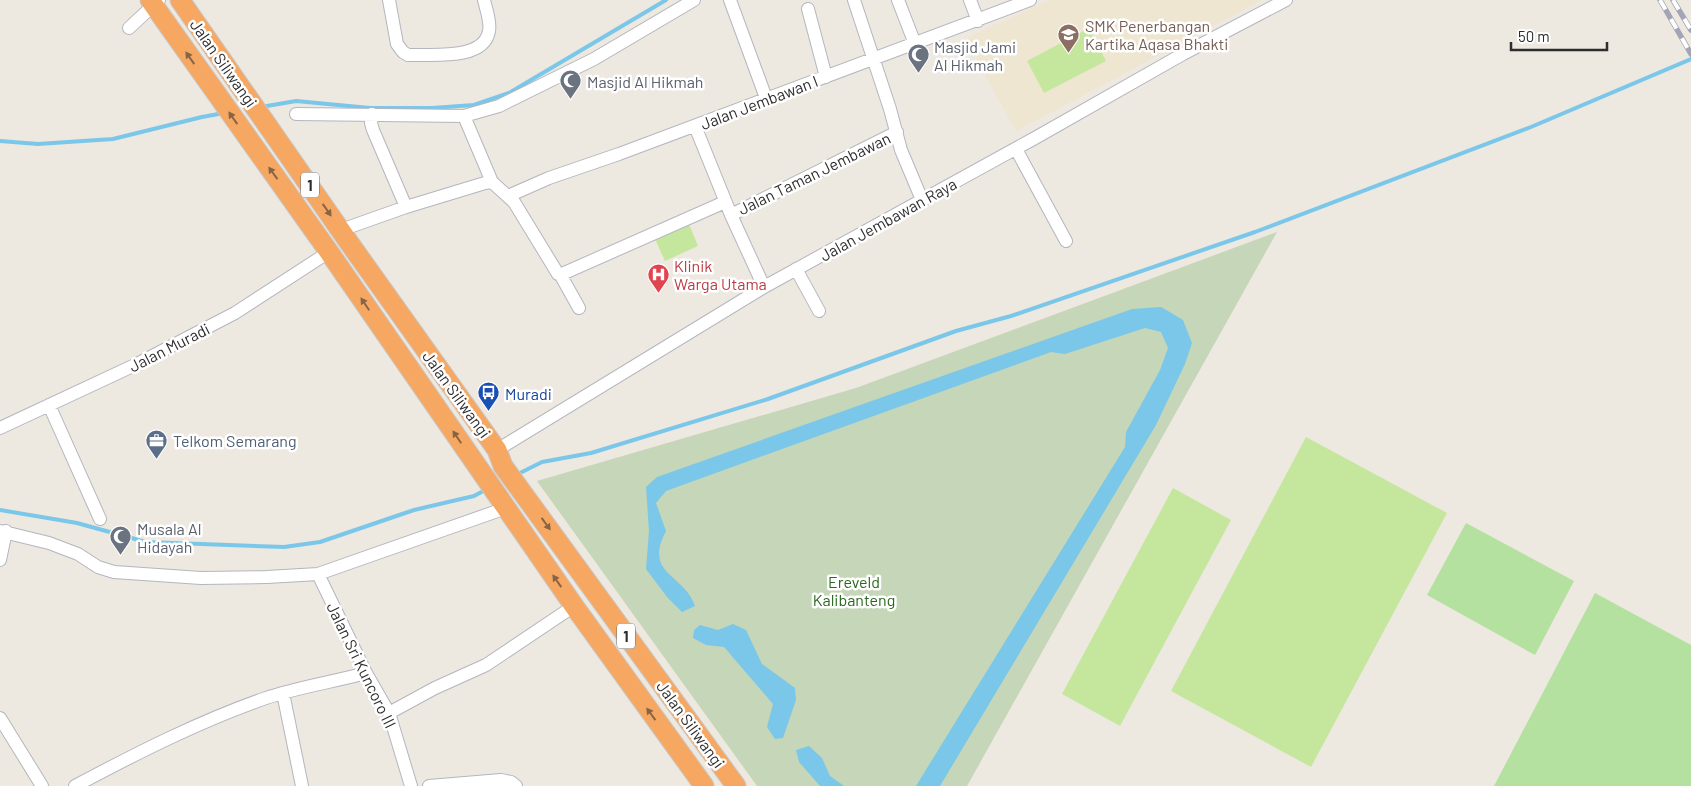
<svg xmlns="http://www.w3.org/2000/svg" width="1691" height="786" font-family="Barlow,sans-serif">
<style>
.education{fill:#eee6d1}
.green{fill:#b4e1a0}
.cemetery{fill:#c6d6b8}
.pitch{fill:#c5e79d}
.water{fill:#7ac7e9}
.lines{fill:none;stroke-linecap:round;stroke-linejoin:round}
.stream{stroke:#7ac7e9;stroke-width:4}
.minor-casing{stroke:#b4b6bf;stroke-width:14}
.highway-casing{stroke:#c8c8c8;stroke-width:21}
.minor{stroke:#fff;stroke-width:12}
.highway{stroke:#f6a863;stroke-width:19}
.rail-casing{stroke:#a3a5b6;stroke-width:5.5}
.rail{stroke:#fff;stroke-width:4;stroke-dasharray:11;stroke-linecap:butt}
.oneway{fill:#876445}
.labels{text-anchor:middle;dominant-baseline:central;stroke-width:5;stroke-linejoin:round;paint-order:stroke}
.shield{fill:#fff;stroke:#6c6c6c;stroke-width:1}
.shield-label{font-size:15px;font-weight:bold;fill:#2d2d2d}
.education-label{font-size:16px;fill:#785e54;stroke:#fff;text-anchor:start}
.worship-label{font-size:16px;fill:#5b616d;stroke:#fff;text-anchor:start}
.street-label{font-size:16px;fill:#2d2d2d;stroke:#fff}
.health-label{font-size:16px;fill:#be3a42;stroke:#fff;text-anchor:start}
.transit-label{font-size:16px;fill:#164399;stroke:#fff;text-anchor:start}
.service-label{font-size:16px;fill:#4e5e75;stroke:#fff;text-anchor:start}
.park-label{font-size:16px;fill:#2b681f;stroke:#fff}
</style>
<rect width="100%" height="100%" fill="#ede8e0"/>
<path class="education" d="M 1050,0 L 1262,0 L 1016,131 L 981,68 L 968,37 Z"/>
<path class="green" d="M 1466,523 L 1574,581 L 1535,655 L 1427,595 Z
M 1595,593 L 1691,645 L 1691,786 L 1494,786 Z"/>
<path class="cemetery" d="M 1277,232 L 967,786 L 757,786 L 537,481 L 856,388 Z"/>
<path class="pitch" d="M 1089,28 L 1106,61 L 1044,93 L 1027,61 Z
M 689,224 L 698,246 L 665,261 L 655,239 Z
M 1306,437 L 1447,513 L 1311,767 L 1171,691 Z
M 1173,488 L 1231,520 L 1120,726 L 1062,694 Z"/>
<path class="water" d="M 1161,307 L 1183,320 L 1192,343 L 1185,364 L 1156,425 L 940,786 L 916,786 L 1125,447 L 1126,432 L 1160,370 L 1168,348 L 1161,332 L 1145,328 L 1065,354 L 1051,352 L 666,491 L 656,503 L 666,531 C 643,575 684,573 695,606 L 682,612 L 667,597 L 646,569 L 649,531 L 646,487 L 657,477 L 1132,309 Z
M 733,624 L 746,630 L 762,664 L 795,688 L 796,700 L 783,738 L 775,739 L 767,727 L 773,704 L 724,647 L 706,645 L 693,638 L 694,630 L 700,625 L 718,630 Z
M 809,746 L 822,758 L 830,776 L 844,786 L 820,786 L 799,762 L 796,750 Z"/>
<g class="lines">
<path class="stream" d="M 261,107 L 296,101 L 370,108 L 432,108 L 474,105 L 509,93 L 666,0
M 0,141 L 38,144 L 113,139 L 202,117 L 224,113
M 516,475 L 542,462 L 591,453 L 768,399 L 956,331 L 1011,316 L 1255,232 L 1531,127 L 1691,59
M 0,510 L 77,523 L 146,542 L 284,547 L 320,542 L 414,510 L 474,496 L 487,489"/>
<defs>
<path id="minor" d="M 389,0 L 397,44 L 403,52 L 408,55 C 431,54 484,61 489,31 C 491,22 486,9 484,0
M 730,0 L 766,98
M 854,0 L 890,109 L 901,150 L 922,200
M 898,0 L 915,44
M 970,0 L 978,21
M 808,9 L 826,77
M 129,28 L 159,0
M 296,114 L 464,116 L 499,106 L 594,59 L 694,0
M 372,114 L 371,123 L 373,130 L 406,207
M 464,116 L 492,182 L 514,202 L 558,274 L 562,274 L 725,202
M 695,126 L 731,215 L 764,287
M 1016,149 L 1066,241
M 508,196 L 549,178 L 619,154 L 1030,0
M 731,215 L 897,132
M 341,230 L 406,207 L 485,183 L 492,182
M 796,269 L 819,311
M 560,274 L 579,308
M 49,405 L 100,519
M 0,428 L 137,364 L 235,313 L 329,252
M 497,450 L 764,287 L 1035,138 L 1183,54 L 1286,0
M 0,531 L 49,543 L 78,554 L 98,567 L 114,572 L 201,578 L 267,577 L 318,574 L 506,508
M 0,560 L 6,531
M 318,574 L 366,673 L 389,713 L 411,786
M 283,693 L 302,786
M 389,713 L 435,688 L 486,665 L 574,606
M 0,718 L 42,786
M 75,786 C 137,753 200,721 266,698 C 298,687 333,682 366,673
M 429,786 L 501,780 L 511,782 L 516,786"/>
<path id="highway" d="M 150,0 L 329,252 L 574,606 L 704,786
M 180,0 L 350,244 L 497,450 L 503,466 L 736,786"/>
</defs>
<use href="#minor" class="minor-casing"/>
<use href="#highway" class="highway-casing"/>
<use href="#minor" class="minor"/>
<use href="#highway" class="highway"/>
<defs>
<path id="rail" d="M 1660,0 L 1691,54
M 1673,0 L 1691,30"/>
</defs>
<use href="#rail" class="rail-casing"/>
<use href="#rail" class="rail"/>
</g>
<defs><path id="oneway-solid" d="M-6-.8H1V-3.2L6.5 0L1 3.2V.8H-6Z" transform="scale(1.25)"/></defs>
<g class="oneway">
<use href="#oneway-solid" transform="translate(190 58) rotate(-125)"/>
<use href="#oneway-solid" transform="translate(233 118) rotate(-125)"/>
<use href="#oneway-solid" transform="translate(273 173) rotate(-126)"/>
<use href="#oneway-solid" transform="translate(327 210) rotate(55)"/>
<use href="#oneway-solid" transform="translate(365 304) rotate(-124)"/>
<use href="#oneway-solid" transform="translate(457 437) rotate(-124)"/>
<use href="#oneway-solid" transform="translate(546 524) rotate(54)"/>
<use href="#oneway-solid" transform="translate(557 581) rotate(-125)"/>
<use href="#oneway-solid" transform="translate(651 714) rotate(-126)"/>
</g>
<defs>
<symbol id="school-pin" viewBox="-11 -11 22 30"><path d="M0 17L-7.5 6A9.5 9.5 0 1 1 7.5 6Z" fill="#8d6e63" stroke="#fff"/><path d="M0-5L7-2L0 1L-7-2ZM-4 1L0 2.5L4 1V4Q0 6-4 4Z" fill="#fff"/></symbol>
<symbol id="mosque-pin" viewBox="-11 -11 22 30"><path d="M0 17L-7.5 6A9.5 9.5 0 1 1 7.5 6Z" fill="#6b7280" stroke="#fff"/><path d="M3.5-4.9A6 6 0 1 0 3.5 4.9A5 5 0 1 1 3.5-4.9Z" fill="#fff"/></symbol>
<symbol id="hospital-pin" viewBox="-11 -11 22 30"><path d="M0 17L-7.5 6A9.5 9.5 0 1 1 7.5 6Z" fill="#e0444e" stroke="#fff"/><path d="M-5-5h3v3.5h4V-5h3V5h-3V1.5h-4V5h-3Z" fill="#fff"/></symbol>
<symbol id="bus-pin" viewBox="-11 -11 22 30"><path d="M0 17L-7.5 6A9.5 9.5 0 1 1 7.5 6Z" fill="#1a4fb4" stroke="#fff"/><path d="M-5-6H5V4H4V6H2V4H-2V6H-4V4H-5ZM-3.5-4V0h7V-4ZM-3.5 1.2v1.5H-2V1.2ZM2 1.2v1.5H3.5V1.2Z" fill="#fff"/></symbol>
<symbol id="office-pin" viewBox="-11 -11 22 30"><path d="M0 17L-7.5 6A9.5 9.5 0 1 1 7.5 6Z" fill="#5c6f8a" stroke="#fff"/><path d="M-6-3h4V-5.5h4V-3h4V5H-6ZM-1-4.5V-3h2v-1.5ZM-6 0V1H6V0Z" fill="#fff"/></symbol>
</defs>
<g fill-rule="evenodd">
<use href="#school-pin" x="1056" y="22" width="25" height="34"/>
<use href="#mosque-pin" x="906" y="42" width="25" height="34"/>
<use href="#mosque-pin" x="558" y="68" width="25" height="34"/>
<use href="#hospital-pin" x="646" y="262" width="25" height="34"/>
<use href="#bus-pin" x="476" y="380" width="25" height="34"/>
<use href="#office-pin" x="144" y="428" width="25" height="34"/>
<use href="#mosque-pin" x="108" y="524" width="25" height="34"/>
</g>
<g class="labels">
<g class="shield">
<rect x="301" y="172.5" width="18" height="25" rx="4"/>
<rect x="617" y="623.5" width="18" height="25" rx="4"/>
</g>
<g class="shield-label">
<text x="310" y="185">1</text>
<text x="626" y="636">1</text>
</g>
<g class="education-label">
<text x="1085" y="25">SMK Penerbangan<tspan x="1085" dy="18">Kartika Aqasa Bhakti</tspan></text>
</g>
<g class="worship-label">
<text x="934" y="46">Masjid Jami<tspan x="934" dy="18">Al Hikmah</tspan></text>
<text x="587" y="81">Masjid Al Hikmah</text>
<text x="137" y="528">Musala Al<tspan x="137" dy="18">Hidayah</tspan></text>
</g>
<g class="street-label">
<text transform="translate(224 63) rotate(55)">Jalan Siliwangi</text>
<text transform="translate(759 102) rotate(-21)">Jalan Jembawan I</text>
<text transform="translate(814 173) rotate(-26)">Jalan Taman Jembawan</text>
<text transform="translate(888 219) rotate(-29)">Jalan Jembawan Raya</text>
<text transform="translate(169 347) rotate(-27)">Jalan Muradi</text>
<text transform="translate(457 394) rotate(54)">Jalan Siliwangi</text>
<text transform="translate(362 665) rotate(64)">Jalan Sri Kuncoro III</text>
<text transform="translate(691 724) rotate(54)">Jalan Siliwangi</text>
</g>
<g class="health-label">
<text x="674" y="265">Klinik<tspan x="674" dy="18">Warga Utama</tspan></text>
</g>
<g class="transit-label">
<text x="505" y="393">Muradi</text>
</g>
<g class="service-label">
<text x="173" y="440">Telkom Semarang</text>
</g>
<g class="park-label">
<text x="854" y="581">Ereveld<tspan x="854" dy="18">Kalibanteng</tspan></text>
</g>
</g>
<path d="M1511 42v8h96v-8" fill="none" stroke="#2d2d2d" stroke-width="2.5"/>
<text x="1518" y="42" font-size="15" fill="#2d2d2d" stroke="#ffffff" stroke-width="4" paint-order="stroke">50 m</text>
</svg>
